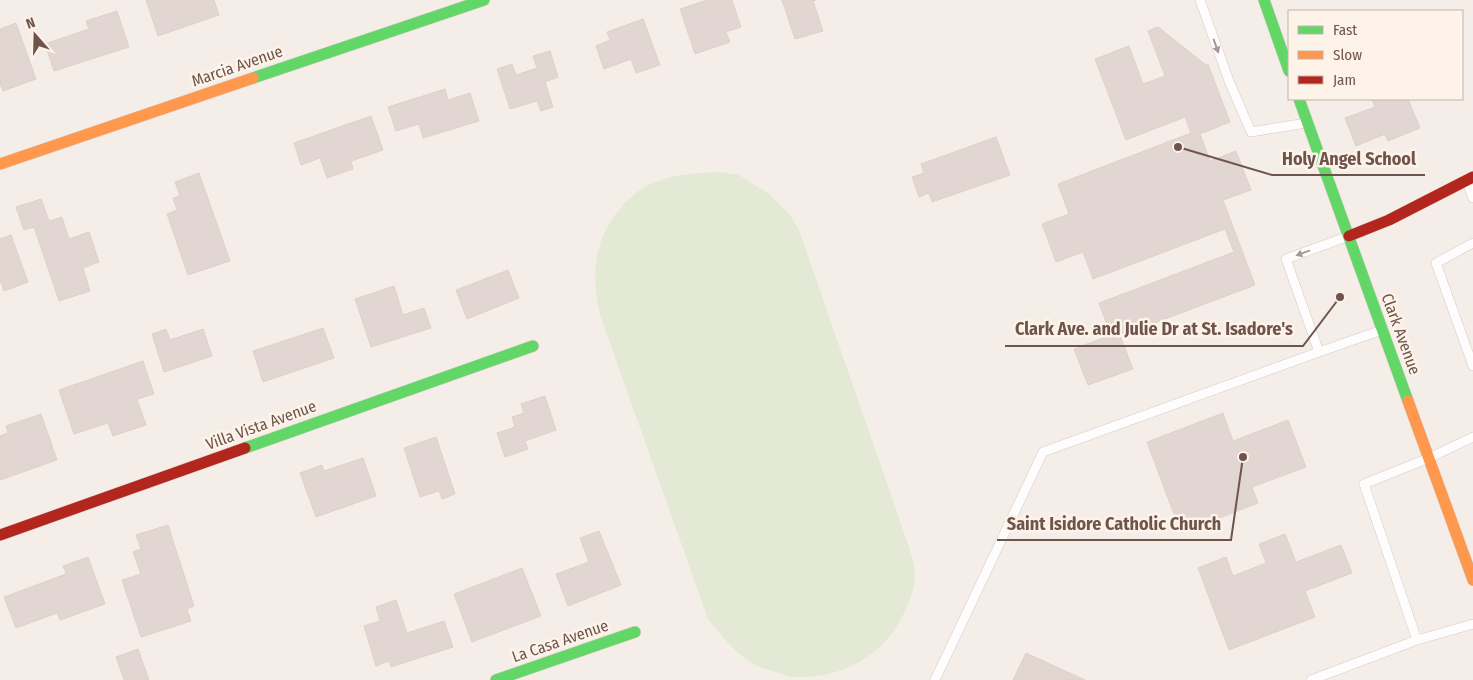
<svg xmlns="http://www.w3.org/2000/svg" width="1473" height="680" font-family="'Fira Sans Condensed',sans-serif">
<style>
.green{fill:#e3e9d4}
.building{fill:#e1d6d1;stroke:#ddd1cb}
.lines{fill:none;stroke-linecap:round;stroke-linejoin:round}
.lane-casing{stroke:#d3cbc7;stroke-width:10}
.fast-casing{stroke:#d4cac4;stroke-width:12}
.slow-casing{stroke:#d4cac4;stroke-width:12}
.jam-casing{stroke:#d4cac4;stroke-width:12}
.lane{stroke:#fefcfc;stroke-width:9}
.fast{stroke:#63d668;stroke-width:11}
.slow{stroke:#ff974d;stroke-width:11}
.jam{stroke:#b3261e;stroke-width:11}
.oneway{fill:#a89792}
.labels{text-anchor:middle;dominant-baseline:central;stroke-width:5;stroke-linejoin:round;paint-order:stroke}
.street-label{font-size:16px;fill:#6f544c;stroke:#fdf3e8}
.leader{fill:none;stroke:#6f544c;stroke-width:2}
.callout-dot{fill:#6f544c;stroke:#fdf3e8;stroke-width:2}
.callout-label{font-size:18px;text-anchor:middle;font-weight:bold;fill:#6f544c;stroke:#fdf3e8;stroke-width:5;stroke-linejoin:round;paint-order:stroke}
</style>
<rect width="100%" height="100%" fill="#f5eee8"/>
<path class="green" d="M 719,172 L 739,175 L 769,194 L 790,215 L 799,230 L 908,544 C 910,551 913,559 914,566 C 917,584 910,602 902,617 C 881,659 837,680 790,677 C 785,676 780,673 775,672 C 769,669 763,669 757,666 C 737,656 722,636 708,619 L 600,315 C 590,274 594,236 624,204 C 632,196 640,188 651,184 C 673,174 696,173 719,172 Z"/>
<path class="building" d="M 146,0 L 214,0 L 219,15 L 158,36 Z
M 707,0 L 732,0 L 741,27 L 726,32 L 730,42 L 695,54 L 680,9 Z
M 782,0 L 816,0 L 813,1 L 823,31 L 795,39 Z
M 117,11 L 129,47 L 54,71 L 45,44 L 89,29 L 86,21 Z
M 643,19 L 660,65 L 636,73 L 631,59 L 604,69 L 596,46 L 610,40 L 607,32 Z
M 16,23 L 36,79 L 3,91 L 0,84 L 0,29 Z
M 1158,27 L 1206,65 L 1208,64 L 1230,122 L 1200,134 L 1210,161 L 1236,151 L 1251,190 L 1223,200 L 1255,285 L 1120,336 L 1133,369 L 1088,385 L 1074,349 L 1111,335 L 1099,303 L 1234,252 L 1225,229 L 1093,279 L 1083,252 L 1056,262 L 1042,224 L 1069,214 L 1058,184 L 1191,133 L 1185,117 L 1126,140 L 1095,59 L 1129,46 L 1143,84 L 1165,76 L 1148,31 Z
M 550,51 L 558,77 L 545,82 L 553,107 L 541,111 L 537,101 L 510,109 L 497,69 L 512,64 L 516,75 L 537,68 L 533,56 Z
M 445,89 L 448,100 L 470,93 L 479,121 L 423,138 L 419,124 L 396,131 L 388,107 Z
M 1372,99 L 1408,99 L 1420,128 L 1388,141 L 1385,134 L 1356,146 L 1345,118 L 1375,107 Z
M 371,116 L 383,150 L 351,161 L 353,169 L 327,178 L 320,158 L 301,165 L 294,143 Z
M 996,137 L 1010,175 L 932,202 L 929,193 L 919,197 L 912,177 L 924,173 L 921,164 Z
M 199,173 L 230,261 L 188,275 L 167,214 L 177,210 L 173,198 L 180,196 L 175,182 Z
M 41,199 L 49,221 L 62,217 L 69,239 L 89,232 L 99,262 L 83,268 L 90,291 L 59,301 L 34,227 L 24,230 L 16,207 Z
M 11,235 L 28,282 L 4,291 L 0,280 L 0,239 Z
M 508,270 L 519,298 L 467,319 L 456,290 Z
M 394,286 L 403,315 L 424,308 L 431,328 L 371,347 L 355,299 Z
M 323,328 L 334,358 L 263,382 L 253,351 Z
M 166,329 L 170,340 L 203,329 L 212,356 L 164,372 L 152,334 Z
M 143,361 L 154,394 L 137,399 L 146,425 L 113,436 L 108,423 L 74,434 L 59,390 Z
M 545,396 L 556,430 L 525,441 L 528,449 L 505,457 L 497,433 L 515,427 L 512,417 L 524,413 L 521,404 Z
M 1223,413 L 1233,441 L 1288,420 L 1306,467 L 1252,487 L 1258,503 L 1181,533 L 1147,442 Z
M 41,414 L 57,460 L 0,480 L 0,436 L 8,433 L 6,426 Z
M 436,437 L 455,494 L 442,499 L 439,491 L 420,497 L 404,448 Z
M 363,458 L 376,496 L 316,517 L 300,473 L 322,465 L 324,471 Z
M 168,525 L 194,606 L 187,609 L 191,621 L 141,637 L 122,580 L 141,574 L 133,552 L 141,549 L 136,535 Z
M 599,531 L 621,585 L 568,606 L 556,574 L 589,562 L 580,538 Z
M 1285,534 L 1296,562 L 1341,545 L 1352,573 L 1305,591 L 1315,617 L 1229,650 L 1198,568 L 1226,557 L 1233,576 L 1266,563 L 1259,544 Z
M 88,557 L 105,604 L 60,620 L 57,613 L 16,628 L 4,597 L 66,574 L 63,566 Z
M 522,568 L 541,616 L 472,642 L 454,594 Z
M 396,600 L 407,633 L 444,621 L 453,647 L 391,667 L 389,661 L 376,666 L 364,626 L 380,621 L 376,607 Z
M 138,649 L 149,680 L 124,680 L 116,657 Z
M 1026,653 L 1085,680 L 1013,680 Z"/>
<g class="lines">
<defs>
<path id="lane" d="M 1200,0 L 1229,81 L 1251,132 L 1306,123
M 1467,182 L 1473,198
M 1473,243 L 1436,263 L 1473,366
M 1319,352 L 1286,259 L 1346,237
M 1473,437 L 1429,458 L 1364,484 L 1417,640 L 1473,624
M 935,680 L 1043,452 L 1319,352 L 1382,330
M 1311,680 L 1417,640"/>
<path id="fast" d="M 1264,0 L 1289,71
M 253,78 L 484,0
M 1299,99 L 1408,401
M 245,448 L 533,346
M 496,680 L 635,632"/>
<path id="slow" d="M 0,164 L 253,78
M 1408,401 L 1473,580"/>
<path id="jam" d="M 1349,236 L 1389,220 L 1473,177
M 0,535 L 245,448"/>
</defs>
<use href="#lane" class="lane-casing"/>
<use href="#fast" class="fast-casing"/>
<use href="#slow" class="slow-casing"/>
<use href="#jam" class="jam-casing"/>
<use href="#lane" class="lane"/>
<use href="#fast" class="fast"/>
<use href="#slow" class="slow"/>
<use href="#jam" class="jam"/>
</g>
<defs><path id="oneway-solid" d="M-6-.8H1V-3.2L6.5 0L1 3.2V.8H-6Z" transform="scale(1.25)"/></defs>
<g class="oneway">
<use href="#oneway-solid" transform="translate(1216 46) rotate(70)"/>
<use href="#oneway-solid" transform="translate(1303 253) rotate(160)"/>
</g>
<g class="labels">
<g class="street-label">
<text transform="translate(237 66) rotate(-19)">Marcia Avenue</text>
<text transform="translate(1401 334) rotate(70)">Clark Avenue</text>
<text transform="translate(261 425) rotate(-20)">Villa Vista Avenue</text>
<text transform="translate(560 641) rotate(-19)">La Casa Avenue</text>
</g>
</g>
<path class="leader" d="M1178 147L1272 175H1425M1340 297L1303 346H1005M1243 457L1231 540H997"/>
<g class="callout-dot">
<circle cx="1178" cy="147" r="5"/>
<circle cx="1340" cy="297" r="5"/>
<circle cx="1243" cy="457" r="5"/>
</g>
<g class="callout-label">
<text x="1349" y="165">Holy Angel School</text>
<text x="1154" y="335">Clark Ave. and Julie Dr at St. Isadore's</text>
<text x="1114" y="530">Saint Isidore Catholic Church</text>
</g>
<rect x="1288" y="10" width="175" height="90" fill="#fdf3e8" stroke="#c4b3aa"/>
<rect x="1298" y="26" width="25" height="8" fill="#63d668" stroke="#c4b3aa"/>
<text x="1333" y="35" font-size="15" fill="#6f544c">Fast</text>
<rect x="1298" y="51" width="25" height="8" fill="#ff974d" stroke="#c4b3aa"/>
<text x="1333" y="60" font-size="15" fill="#6f544c">Slow</text>
<rect x="1298" y="76" width="25" height="8" fill="#b3261e" stroke="#c4b3aa"/>
<text x="1333" y="85" font-size="15" fill="#6f544c">Jam</text>
<g transform="translate(35 35) rotate(340)" stroke="#fdf3e8" stroke-width="4" paint-order="stroke">
<path d="M0-4L9 19L0 12L-9 19Z" fill="#6f544c"/>
<text y="-8" font-size="14" font-weight="bold" text-anchor="middle" fill="#6f544c">N</text>
</g>
</svg>
